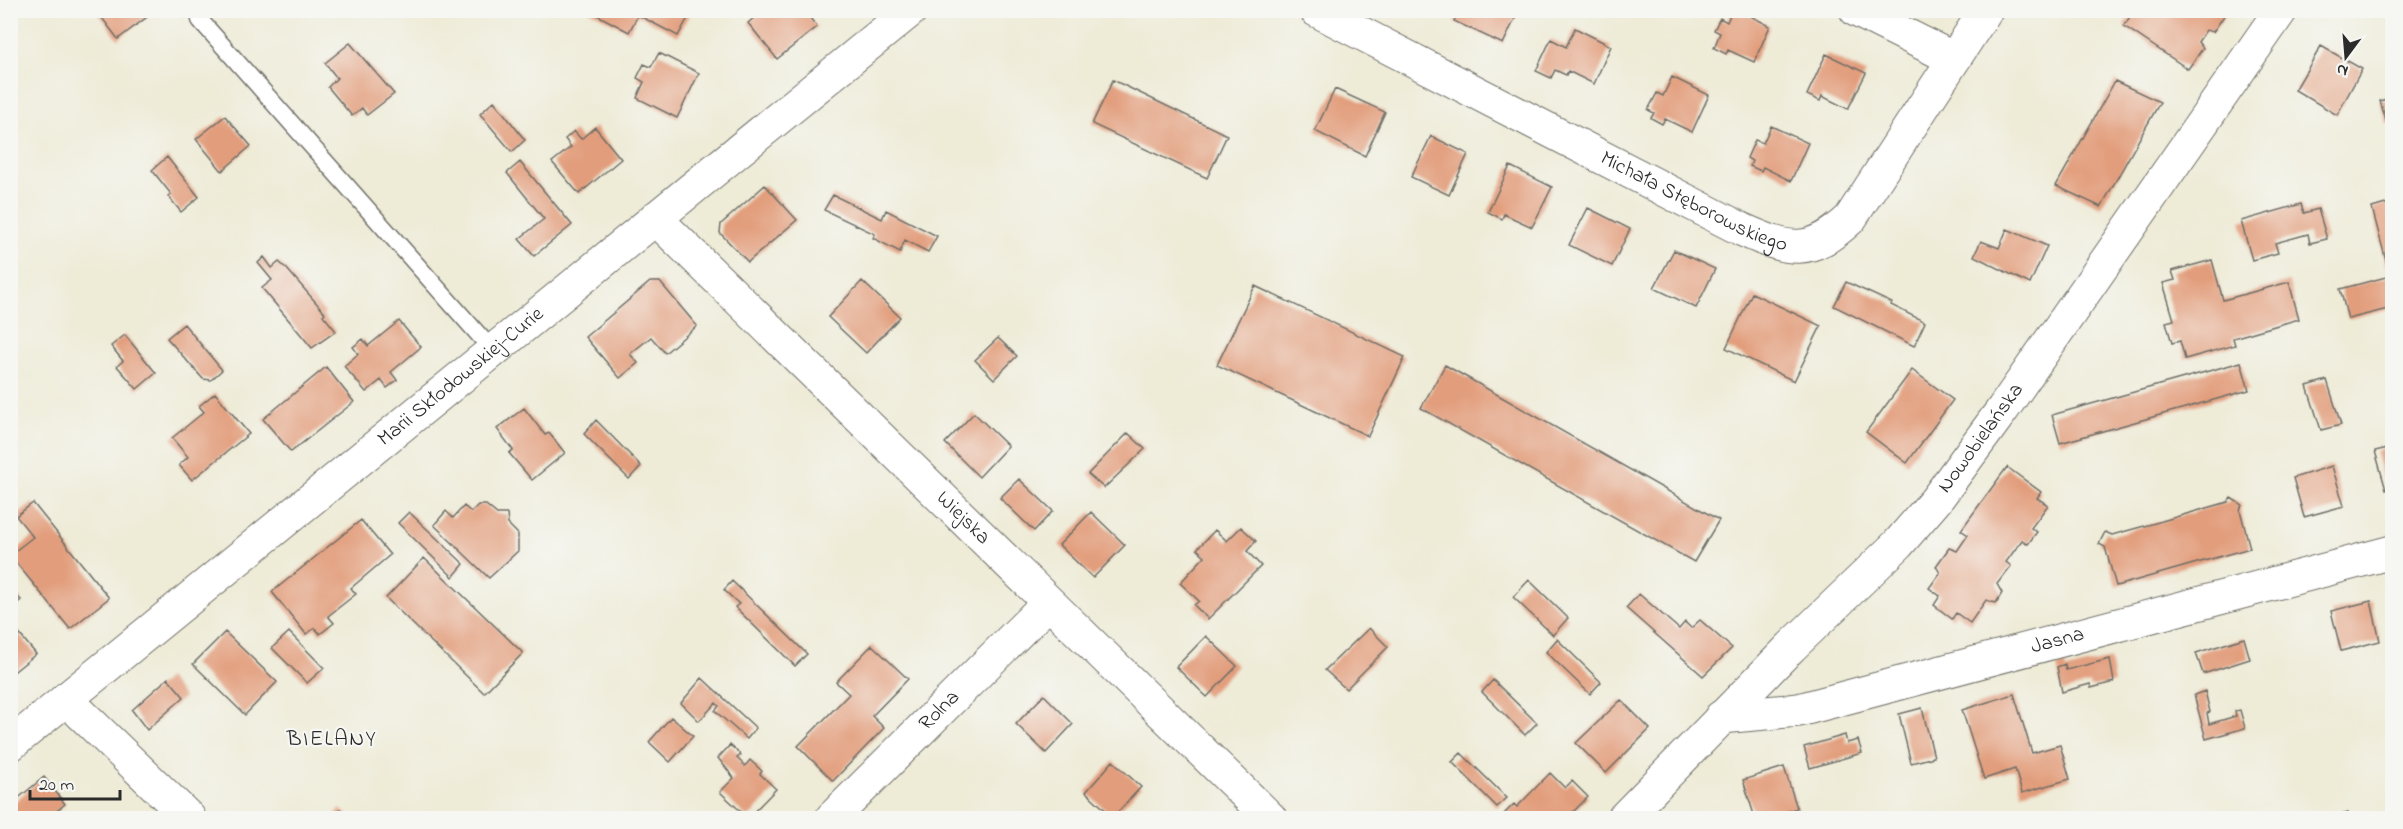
<svg xmlns="http://www.w3.org/2000/svg" width="2403" height="829" font-family="'Indie Flower',sans-serif">
<style>
.building{fill:#e29d7b}
.lines{fill:none;stroke-linecap:round;stroke-linejoin:round}
.service-casing{stroke:#6f6e67;stroke-width:19}
.minor-casing{stroke:#6f6e67;stroke-width:35}
.tertiary-casing{stroke:#6f6e67;stroke-width:35}
.service{stroke:#fff;stroke-width:16}
.minor{stroke:#fff;stroke-width:33}
.tertiary{stroke:#fff;stroke-width:33}
.labels{text-anchor:middle;dominant-baseline:central;stroke-width:4.5;stroke-linejoin:round;paint-order:stroke}
.street-label{font-size:21px;fill:#2b2b2b;stroke:#f6f6f2}
.neighbourhood-label{font-size:22px;letter-spacing:1.5px;fill:#2b2b2b;stroke:#f6f6f2}
</style>
<rect width="100%" height="100%" fill="#f6f6f2"/>
<filter id="ink" filterUnits="userSpaceOnUse"><feTurbulence type="fractalNoise" baseFrequency=".0167" numOctaves="2"/><feDisplacementMap in="SourceGraphic" scale="12" xChannelSelector="R" yChannelSelector="G"/><feConvolveMatrix kernelMatrix="1 2 1 2 8 2 1 2 1" color-interpolation-filters="sRGB"/></filter>
<filter id="wash" filterUnits="userSpaceOnUse"><feTurbulence type="fractalNoise" baseFrequency=".008" numOctaves="4" result="noise"/><feDisplacementMap in="SourceGraphic" scale="24" xChannelSelector="R" yChannelSelector="G"/><feGaussianBlur stdDeviation="1.35" result="paint"/><feColorMatrix in="noise" values="0 0 0 0 0 0 0 0 0 0 0 0 0 0 0 0 0 1.4 0 .05"/><feComposite in="paint" operator="in"/></filter>
<g filter="url(#wash)">
<rect width="100%" height="100%" fill="#eeebd7"/>
<g id="blocks">
<path class="building" d="M 96,10 L 143,10 L 147,17 L 118,39 Z
M 588,10 L 683,10 L 690,14 L 678,36 L 638,15 L 629,32 Z
M 763,10 L 804,10 L 817,27 L 777,59 L 748,23 Z
M 1460,10 L 1519,10 L 1503,44 L 1454,21 Z
M 1732,10 L 1739,10 L 1770,26 L 1754,62 L 1728,50 L 1726,54 L 1714,48 L 1720,33 L 1714,30 L 1720,18 L 1727,22 Z
M 2134,10 L 2228,10 L 2213,32 L 2206,30 L 2198,42 L 2203,48 L 2188,69 L 2124,26 Z
M 1575,28 L 1611,46 L 1594,84 L 1568,71 L 1566,75 L 1555,70 L 1551,78 L 1536,71 L 1551,39 L 1566,47 Z
M 350,43 L 394,94 L 367,115 L 362,108 L 352,116 L 328,87 L 337,78 L 325,63 Z
M 2321,46 L 2362,69 L 2337,115 L 2295,90 Z
M 659,53 L 699,73 L 677,118 L 637,98 L 644,82 L 637,78 L 644,64 L 651,67 Z
M 1826,54 L 1866,73 L 1848,109 L 1822,96 L 1820,101 L 1807,95 Z
M 1672,77 L 1709,95 L 1692,132 L 1665,119 L 1662,124 L 1651,118 L 1654,113 L 1648,110 L 1657,93 L 1663,96 Z
M 1113,80 L 1227,135 L 1207,178 L 1092,124 Z
M 2115,81 L 2160,102 L 2101,207 L 2056,186 Z
M 1335,89 L 1385,112 L 1365,156 L 1315,131 Z
M 2392,97 L 2392,123 L 2387,124 L 2380,101 Z
M 494,101 L 525,140 L 512,152 L 480,114 Z
M 225,116 L 251,146 L 222,171 L 196,139 Z
M 1771,126 L 1808,143 L 1791,181 L 1763,167 L 1761,171 L 1750,166 L 1752,161 L 1747,158 L 1755,140 L 1763,143 Z
M 595,127 L 621,159 L 579,194 L 552,162 L 571,147 L 565,139 L 574,131 L 581,139 Z
M 1431,136 L 1468,154 L 1449,195 L 1411,177 Z
M 167,157 L 199,197 L 181,212 L 168,196 L 171,194 L 152,170 Z
M 520,162 L 572,225 L 534,256 L 519,239 L 544,219 L 507,173 Z
M 1510,166 L 1552,187 L 1532,227 L 1504,214 L 1502,219 L 1488,212 Z
M 765,185 L 797,220 L 748,262 L 720,233 L 721,224 Z
M 833,195 L 882,219 L 886,210 L 937,236 L 928,252 L 905,240 L 900,252 L 873,238 L 875,234 L 824,210 Z
M 2392,202 L 2392,308 L 2348,319 L 2340,289 L 2390,276 L 2372,208 Z
M 2301,204 L 2304,213 L 2318,209 L 2327,239 L 2310,243 L 2308,234 L 2275,243 L 2278,253 L 2252,260 L 2241,221 Z
M 1588,208 L 1630,229 L 1612,266 L 1569,245 Z
M 2007,229 L 2047,246 L 2030,284 L 1974,256 L 1981,241 L 1999,248 Z
M 1674,250 L 1715,269 L 1696,308 L 1654,288 Z
M 264,257 L 272,268 L 279,262 L 287,269 L 325,313 L 323,315 L 336,331 L 312,348 L 262,288 L 272,280 L 258,263 Z
M 2212,260 L 2223,300 L 2289,282 L 2299,319 L 2233,338 L 2235,345 L 2185,359 L 2180,341 L 2172,343 L 2166,322 L 2174,320 L 2163,283 L 2175,280 L 2172,271 Z
M 862,281 L 900,317 L 866,353 L 828,317 Z
M 650,282 L 660,282 L 697,326 L 665,353 L 651,337 L 630,354 L 638,363 L 620,378 L 585,337 Z
M 1846,282 L 1892,303 L 1891,305 L 1925,322 L 1914,346 L 1834,306 Z
M 1255,286 L 1405,357 L 1368,436 L 1217,365 Z
M 1752,293 L 1821,326 L 1794,381 L 1726,348 Z
M 399,321 L 421,347 L 391,372 L 397,380 L 387,388 L 381,380 L 366,392 L 344,366 L 358,354 L 353,347 L 363,339 L 368,346 Z
M 184,324 L 222,370 L 211,380 L 203,379 L 167,338 Z
M 125,335 L 156,373 L 137,389 L 117,366 L 123,361 L 111,346 Z
M 998,338 L 1017,356 L 994,379 L 975,360 Z
M 2241,362 L 2249,390 L 2060,443 L 2052,415 Z
M 1445,365 L 1719,520 L 1694,562 L 1421,408 Z
M 326,367 L 354,402 L 291,452 L 263,419 Z
M 1912,370 L 1953,400 L 1907,463 L 1866,432 Z
M 2327,380 L 2341,425 L 2321,430 L 2307,386 Z
M 215,393 L 249,434 L 192,480 L 179,465 L 188,457 L 172,438 L 204,412 L 199,406 Z
M 524,408 L 545,435 L 549,433 L 565,453 L 532,480 L 509,453 L 513,450 L 497,429 Z
M 974,413 L 1008,446 L 979,477 L 945,443 Z
M 596,420 L 641,466 L 629,479 L 584,434 Z
M 1128,433 L 1145,449 L 1104,488 L 1088,474 Z
M 2392,447 L 2392,488 L 2386,490 L 2375,451 Z
M 2332,466 L 2344,506 L 2304,517 L 2293,478 Z
M 2007,467 L 2041,492 L 2037,498 L 2048,505 L 2031,528 L 2037,532 L 2028,544 L 2022,540 L 2006,562 L 2011,566 L 1997,584 L 2002,593 L 1996,603 L 1986,600 L 1970,623 L 1956,613 L 1952,619 L 1934,605 L 1940,596 L 1929,588 L 1940,573 L 1936,566 L 1949,548 L 1957,551 L 1968,535 L 1961,530 Z
M 1019,479 L 1053,511 L 1034,531 L 1000,498 Z
M 2231,498 L 2242,505 L 2240,510 L 2250,548 L 2116,586 L 2105,547 L 2099,544 L 2105,532 L 2112,535 L 2155,523 L 2228,502 Z
M 33,503 L 109,598 L 70,629 L 10,555 L 33,537 L 16,516 Z
M 478,505 L 486,505 L 497,514 L 507,514 L 508,524 L 518,534 L 518,551 L 489,578 L 434,525 L 446,511 L 453,518 L 464,506 L 471,512 Z
M 409,512 L 464,564 L 453,577 L 398,523 Z
M 1091,512 L 1125,545 L 1093,578 L 1059,545 Z
M 361,520 L 390,555 L 351,588 L 356,594 L 328,616 L 334,623 L 320,634 L 315,628 L 306,634 L 272,592 Z
M 1241,527 L 1256,541 L 1247,551 L 1261,566 L 1208,619 L 1194,605 L 1199,601 L 1180,583 L 1205,556 L 1197,549 L 1215,530 L 1227,541 Z
M 424,558 L 523,653 L 484,693 L 386,598 Z
M 1529,580 L 1568,618 L 1553,635 L 1513,597 Z
M 732,581 L 807,654 L 795,666 L 735,607 L 739,604 L 724,590 Z
M 10,589 L 21,600 L 10,610 Z
M 1639,594 L 1679,629 L 1685,622 L 1691,628 L 1700,620 L 1732,648 L 1703,676 L 1626,608 Z
M 2371,601 L 2380,641 L 2341,651 L 2331,611 Z
M 1369,628 L 1388,647 L 1346,689 L 1325,670 Z
M 16,630 L 36,654 L 10,675 L 10,635 Z
M 225,632 L 277,682 L 245,715 L 193,664 Z
M 289,632 L 324,668 L 307,683 L 272,648 Z
M 1206,636 L 1237,666 L 1207,697 L 1176,667 Z
M 2244,638 L 2250,659 L 2203,674 L 2196,653 Z
M 1557,639 L 1601,682 L 1590,694 L 1546,652 Z
M 872,645 L 908,679 L 872,716 L 884,728 L 833,781 L 798,746 L 849,694 L 836,682 Z
M 2110,659 L 2114,682 L 2091,688 L 2090,684 L 2062,692 L 2057,667 L 2065,664 L 2066,670 Z
M 168,678 L 184,697 L 147,730 L 132,710 Z
M 702,678 L 756,728 L 747,739 L 715,711 L 719,706 L 716,703 L 699,721 L 681,703 Z
M 1493,680 L 1537,723 L 1525,735 L 1482,692 Z
M 2205,691 L 2210,712 L 2207,713 L 2209,724 L 2236,716 L 2235,711 L 2240,710 L 2245,728 L 2206,739 L 2194,695 Z
M 2014,694 L 2032,753 L 2060,745 L 2070,779 L 2022,793 L 2015,769 L 1984,779 L 1962,710 Z
M 1044,695 L 1073,724 L 1046,753 L 1016,724 Z
M 1621,700 L 1650,729 L 1606,773 L 1576,743 Z
M 1922,708 L 1934,757 L 1911,763 L 1899,714 Z
M 671,717 L 693,736 L 670,762 L 649,742 Z
M 1845,735 L 1847,743 L 1858,740 L 1862,753 L 1810,768 L 1804,747 Z
M 730,745 L 741,755 L 737,758 L 745,766 L 750,760 L 762,771 L 760,774 L 776,789 L 748,818 L 720,792 L 734,778 L 718,758 Z
M 1461,753 L 1507,798 L 1497,807 L 1452,762 Z
M 1113,761 L 1141,787 L 1113,817 L 1086,792 Z
M 1784,767 L 1797,808 L 1785,812 L 1786,818 L 1755,818 L 1743,780 Z
M 1550,773 L 1565,788 L 1572,781 L 1588,797 L 1567,818 L 1500,818 L 1514,804 L 1517,807 Z
M 44,777 L 65,804 L 48,818 L 10,818 L 10,805 Z
M 340,809 L 351,818 L 332,818 Z
M 2348,813 L 2349,818 L 2330,818 Z"/>
</g>
</g>
<g filter="url(#ink)">
<use href="#blocks" fill-opacity="0" stroke="#6f6e67" stroke-width="1.5"/>
<g class="lines">
<defs>
<path id="service" d="M 200,20 L 494,352"/>
<g id="minor">
<path id="s1" d="M 1316,10 L 1743,230 C 1790,251 1810,256 1850,219 L 1986,10"/>
<path d="M 1856,10 L 1954,59"/>
<path id="s2" d="M 655,218 L 1270,818"/>
<path d="M 66,699 L 189,818"/>
<path id="s3" d="M 1721,717 L 1799,710 L 2392,552"/>
<path id="s4" d="M 832,818 L 1048,603"/>
<path id="s5" d="M 1624,818 L 1791,647 L 1898,544 L 1936,500 L 2003,409 L 2281,10"/>
</g>
<g id="tertiary">
<path id="s6" d="M 10,745 L 911,10"/>
</g>
</defs>
<use href="#service" class="service-casing"/>
<use href="#minor" class="minor-casing"/>
<use href="#tertiary" class="tertiary-casing"/>
<use href="#service" class="service"/>
<use href="#minor" class="minor"/>
<use href="#tertiary" class="tertiary"/>
</g>
</g>
<g class="labels">
<g class="street-label">
<text stroke="none"><textPath href="#s1" startOffset="424">Michała Stęborowskiego</textPath></text>
<text stroke="none"><textPath href="#s6" startOffset="582">Marii Skłodowskiej-Curie</textPath></text>
<text stroke="none"><textPath href="#s5" startOffset="522">Nowobielańska</textPath></text>
<text stroke="none"><textPath href="#s2" startOffset="430">Wiejska</textPath></text>
<text stroke="none"><textPath href="#s3" startOffset="346">Jasna</textPath></text>
<text stroke="none"><textPath href="#s4" startOffset="152">Rolna</textPath></text>
</g>
<g class="neighbourhood-label">
<text x="332" y="740">BIELANY</text>
</g>
</g>
<rect width="2403" height="829" fill="none" stroke="#f6f6f2" stroke-width="36"/>
<g transform="translate(2346 57) rotate(196)" stroke="#f6f6f2" stroke-width="4.5" paint-order="stroke">
<path d="M0-4.5L10 22L0 15L-10 22Z" fill="#2b2b2b"/>
<text y="-9" font-size="16" font-weight="bold" text-anchor="middle" fill="#2b2b2b">N</text>
</g>
<path d="M30 790v9h90v-9" fill="none" stroke="#2b2b2b" stroke-width="3"/>
<text x="39" y="790" font-size="18" fill="#2b2b2b" stroke="#f6f6f2" stroke-width="4.5" paint-order="stroke">20 m</text>
</svg>
